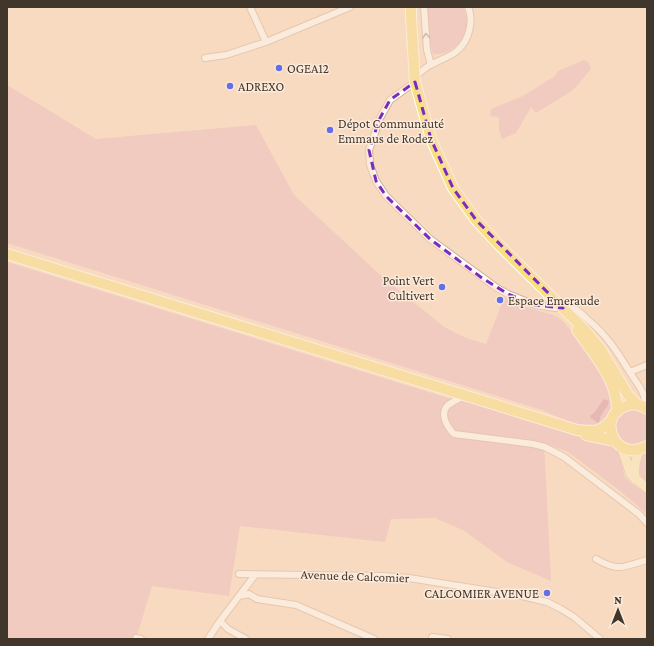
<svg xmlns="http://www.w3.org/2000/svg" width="654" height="646" font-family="'Crimson Pro',serif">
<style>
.green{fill:#e8b5c0}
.forest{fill:#ce909f}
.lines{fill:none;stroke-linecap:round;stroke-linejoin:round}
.street-casing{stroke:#cdb198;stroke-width:8}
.secondary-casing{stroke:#cdb198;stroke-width:10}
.primary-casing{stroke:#fff;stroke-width:12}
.street{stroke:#fff;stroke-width:6}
.secondary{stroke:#fbefbf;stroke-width:9}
.primary{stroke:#f8df7f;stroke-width:10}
.oneway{stroke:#a09a95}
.marked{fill:none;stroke:#7b2cbf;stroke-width:3;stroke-dasharray:8 5;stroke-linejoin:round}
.poi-dot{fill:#636fe8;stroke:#fceada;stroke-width:1.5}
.labels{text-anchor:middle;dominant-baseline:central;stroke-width:3;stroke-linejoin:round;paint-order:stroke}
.poi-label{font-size:13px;fill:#41362b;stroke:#fceada;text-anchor:start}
.street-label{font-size:13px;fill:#41362b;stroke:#fceada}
</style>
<rect width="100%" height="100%" fill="#f8dac0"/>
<path class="green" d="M 427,7 L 454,7 L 455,8 L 464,8 C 465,13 467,19 467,24 C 465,41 450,56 433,54 L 430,42 Z
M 584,60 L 588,62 L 591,69 L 573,90 L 536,113 L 531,107 L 516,133 L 502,139 L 499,130 L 499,117 L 490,116 L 491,109 L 523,96 L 555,76 L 558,71 Z
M 7,85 L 96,139 L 256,125 L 294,195 L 377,272 L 444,327 L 466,338 L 486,344 L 504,298 L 525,307 L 553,315 L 562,320 L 585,347 L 609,388 L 613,405 L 610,415 L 603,423 L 589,428 L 560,418 L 542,410 L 7,243 Z
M 7,262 L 461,402 L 466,401 L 547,426 L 585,439 L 609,443 L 614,446 L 620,455 L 622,462 L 624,476 L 631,483 L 647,494 L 647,514 L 619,490 L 568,452 L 544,443 L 551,581 L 507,562 L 463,530 L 435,518 L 391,519 L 385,542 L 240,526 L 229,596 L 152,586 L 136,639 L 7,639 Z
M 636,408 L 647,413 L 647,441 C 623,456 603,424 624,411 C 627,409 632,409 636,408 Z
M 647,452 L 647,482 C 638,477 639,469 638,459 L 644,453 Z"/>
<path class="forest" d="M 604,399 L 609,401 C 608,408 605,408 602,414 C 599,417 601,420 598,423 L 591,418 L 590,416 L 594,413 Z"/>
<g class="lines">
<defs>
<path id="street" d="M 250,7 L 266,42 L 350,7
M 424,7 L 427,50 L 431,65
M 205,58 L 226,55 L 266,42
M 415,76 C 420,73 425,68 430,65 C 439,60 451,57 458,50 C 469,40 474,21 468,7
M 415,82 L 390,100 L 380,118 L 369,150 L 370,165 L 376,181 L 386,196 L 430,239 L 497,288 L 508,294 L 535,305 L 555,308 L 563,308 L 567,306 C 576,308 581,313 587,319 C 607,335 618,353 631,374 C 637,384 648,395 644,407
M 630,372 L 647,365
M 464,396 C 459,399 451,402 447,406 C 440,415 447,427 454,434 L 533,444 L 545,447 L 564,457 L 639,514 L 647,523
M 596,559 C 619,572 622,567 647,560
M 239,574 L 384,576 L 409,578 L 522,596 L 547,602 L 561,609 L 574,617 L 600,639
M 239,596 L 249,594 L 257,599 L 296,605 L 374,639
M 220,621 L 228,629 L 246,639
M 432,637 L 448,639
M 136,638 L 141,639
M 208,639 L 220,621 L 255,575"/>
<path id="secondary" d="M 621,446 L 631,475 L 647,488
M 635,479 C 634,467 635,460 640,449"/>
<path id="primary" d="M 411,7 L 411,16 L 415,82 L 431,139 L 453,188 L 476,220 L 499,245 L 584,329 L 602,351 L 628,395 L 638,405
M 7,254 L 577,430 C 595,431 599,434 612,419
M 577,330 C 594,355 618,380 617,412
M 647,409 C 641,405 633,403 626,406 C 595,416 615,464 647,446
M 586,435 L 615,441"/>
</defs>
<use href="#street" class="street-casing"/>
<use href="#secondary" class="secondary-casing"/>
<use href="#primary" class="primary-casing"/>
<use href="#street" class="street"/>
<use href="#secondary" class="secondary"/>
<use href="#primary" class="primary"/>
</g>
<defs><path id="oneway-chevron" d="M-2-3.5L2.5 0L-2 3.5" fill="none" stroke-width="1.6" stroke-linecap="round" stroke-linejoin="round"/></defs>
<use class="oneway" href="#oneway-chevron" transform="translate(426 36) rotate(-94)"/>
<path d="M0 0H654V646H0ZM 415,82 L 431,139 L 453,188 L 476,220 L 563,308 L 535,305 L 508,294 L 482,278 L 430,239 L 386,196 L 376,181 L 369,150 L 380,118 L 390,100 Z" fill="#f8dac0" fill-opacity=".55" fill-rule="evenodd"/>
<path class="marked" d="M 415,82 L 431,139 L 453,188 L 476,220 L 563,308 L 535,305 L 508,294 L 482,278 L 430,239 L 386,196 L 376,181 L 369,150 L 380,118 L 390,100 Z"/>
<g class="poi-dot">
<circle cx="279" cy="68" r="4"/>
<circle cx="230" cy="86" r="4"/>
<circle cx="330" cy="130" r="4"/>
<circle cx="442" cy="287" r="4"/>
<circle cx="500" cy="300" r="4"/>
<circle cx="547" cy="593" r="4"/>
</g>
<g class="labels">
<g class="poi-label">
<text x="287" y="68">OGEA12</text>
<text x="238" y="86">ADREXO</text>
<text x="338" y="123">Dépot Communauté<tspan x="338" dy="15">Emmaus de Rodez</tspan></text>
<text x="434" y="280" text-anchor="end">Point Vert<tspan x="434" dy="15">Cultivert</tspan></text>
<text x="508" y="300">Espace Emeraude</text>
<text x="539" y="593" text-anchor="end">CALCOMIER AVENUE</text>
</g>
<g class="street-label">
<text transform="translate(355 576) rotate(2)">Avenue de Calcomier</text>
</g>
</g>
<rect width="654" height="646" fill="none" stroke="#41362b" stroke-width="16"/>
<g transform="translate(618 610)" stroke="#fceada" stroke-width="3" paint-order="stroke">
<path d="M0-3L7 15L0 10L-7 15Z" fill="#41362b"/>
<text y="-6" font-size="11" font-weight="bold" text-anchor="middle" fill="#41362b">N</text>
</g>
</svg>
